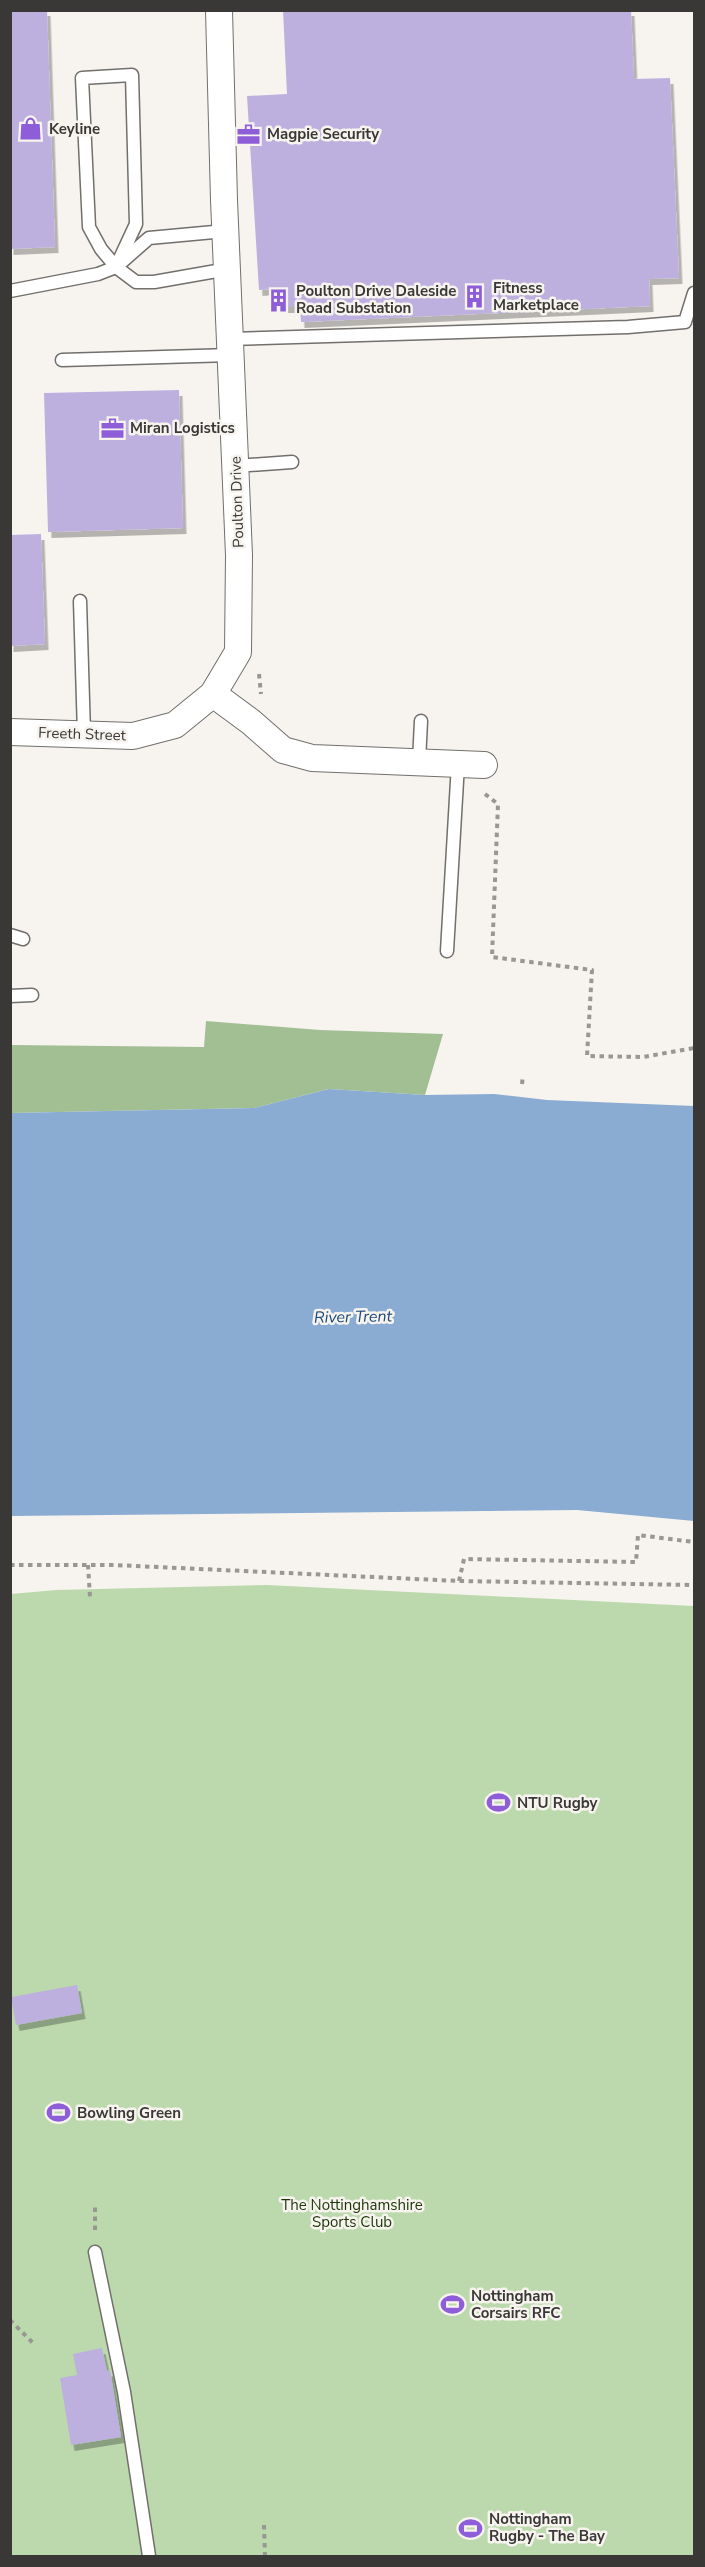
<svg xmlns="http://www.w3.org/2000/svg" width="705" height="2567" font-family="'Nunito Sans',sans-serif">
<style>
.green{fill:#bcd9ad}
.forest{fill:#a2bf94}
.water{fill:#8aabd2}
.building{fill:#bdb0df;filter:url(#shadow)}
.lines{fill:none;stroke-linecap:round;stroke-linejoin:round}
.service-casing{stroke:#726f6c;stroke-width:15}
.minor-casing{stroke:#726f6c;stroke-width:28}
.path{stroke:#999793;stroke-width:4;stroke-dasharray:4.5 4.5;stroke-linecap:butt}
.service{stroke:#fff;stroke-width:12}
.minor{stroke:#fff;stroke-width:26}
.labels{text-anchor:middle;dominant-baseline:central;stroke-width:5;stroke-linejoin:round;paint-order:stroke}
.poi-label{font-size:15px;font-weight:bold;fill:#393836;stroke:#f7f4ef;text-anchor:start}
.street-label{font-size:15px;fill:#393836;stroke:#f7f4ef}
.park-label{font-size:15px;fill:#1a3506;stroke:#f7f4ef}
.water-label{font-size:16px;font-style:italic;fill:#1b497a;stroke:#f7f4ef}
</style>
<defs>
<filter id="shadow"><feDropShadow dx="3.5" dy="6" stdDeviation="0" flood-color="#0004"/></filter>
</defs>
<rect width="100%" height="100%" fill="#f7f4ef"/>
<path class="green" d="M 267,1585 L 694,1606 L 694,2556 L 11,2556 L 11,1594 L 56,1590 Z"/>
<path class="forest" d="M 206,1021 L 320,1030 L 443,1034 L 425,1095 L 329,1089 L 254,1108 L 11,1113 L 11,1045 L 204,1047 Z"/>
<path class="water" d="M 329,1089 L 425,1095 L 494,1094 L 547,1100 L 694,1106 L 694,1521 L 577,1510 L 11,1516 L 11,1113 L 254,1108 Z"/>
<path class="building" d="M 10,10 L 47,10 L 55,247 L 10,249 Z
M 283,10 L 631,10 L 634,79 L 670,78 L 679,278 L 649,279 L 650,306 L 301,322 L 300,307 L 271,307 L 271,289 L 259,290 L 247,96 L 287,94 Z
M 179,390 L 183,528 L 48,532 L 44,393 Z
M 41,534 L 45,644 L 10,646 L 10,535 Z
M 77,1985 L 82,2013 L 16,2025 L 11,1997 Z
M 102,2348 L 107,2371 L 110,2370 L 121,2437 L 71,2445 L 60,2378 L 77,2375 L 73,2354 Z"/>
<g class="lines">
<defs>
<path id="service" d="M 225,231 L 149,238 L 116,267 L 136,282 L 154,282 L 228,269
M 10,291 L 98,274 L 116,267 L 136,224 L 132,75 L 82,78 L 89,227 L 101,249 L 116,267
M 230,339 L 628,327 L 685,322 L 694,293
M 62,360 L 231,355
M 236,466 L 292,462
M 80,601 L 84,734
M 419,761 L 421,721
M 10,935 L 23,939
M 447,951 L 458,764
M 10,996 L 32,995
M 95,2252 L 124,2392 L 149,2556"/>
<path id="minor" d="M 213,694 L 251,722 L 283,750 L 312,758 L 484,765
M 10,732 L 133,736 L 175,725 L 213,694 L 238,652 L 239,555 L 224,200 L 219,10"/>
</defs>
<use href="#service" class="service-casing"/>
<use href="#minor" class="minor-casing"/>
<path class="path" d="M 259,674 L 261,694
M 485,794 L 498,804 L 492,957 L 592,970 L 587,1056 L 643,1057 L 694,1048
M 522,1084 L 523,1075
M 10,1565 L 114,1565 L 459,1581 L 694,1585
M 88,1565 L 90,1597
M 459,1581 L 464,1559 L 636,1562 L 638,1535 L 694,1542
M 95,2230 L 95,2204
M 10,2320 L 33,2343
M 264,2525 L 265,2556"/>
<use href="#service" class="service"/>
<use href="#minor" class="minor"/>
</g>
<defs>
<symbol id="shop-bare" viewBox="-9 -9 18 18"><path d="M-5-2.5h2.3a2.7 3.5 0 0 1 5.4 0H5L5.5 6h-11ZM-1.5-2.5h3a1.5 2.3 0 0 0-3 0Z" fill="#8e5ed8" stroke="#f7f4ef" stroke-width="2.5" paint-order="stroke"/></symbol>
<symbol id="office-bare" viewBox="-9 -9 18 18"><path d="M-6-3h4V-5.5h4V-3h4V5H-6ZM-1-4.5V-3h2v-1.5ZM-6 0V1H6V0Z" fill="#8e5ed8" stroke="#f7f4ef" stroke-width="2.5" paint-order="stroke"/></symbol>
<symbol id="building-bare" viewBox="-9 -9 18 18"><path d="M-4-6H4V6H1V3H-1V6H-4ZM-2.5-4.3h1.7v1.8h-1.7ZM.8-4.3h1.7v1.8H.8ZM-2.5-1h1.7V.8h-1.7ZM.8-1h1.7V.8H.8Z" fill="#8e5ed8" stroke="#f7f4ef" stroke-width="2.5" paint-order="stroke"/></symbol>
<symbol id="stadium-bare" viewBox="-9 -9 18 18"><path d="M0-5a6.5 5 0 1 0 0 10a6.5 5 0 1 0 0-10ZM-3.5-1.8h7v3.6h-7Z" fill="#8e5ed8" stroke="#f7f4ef" stroke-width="2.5" paint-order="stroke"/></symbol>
</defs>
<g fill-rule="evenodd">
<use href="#shop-bare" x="14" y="112" width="33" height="33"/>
<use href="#office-bare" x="232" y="118" width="33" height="33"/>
<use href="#building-bare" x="458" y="280" width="33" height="33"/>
<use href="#building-bare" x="262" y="284" width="33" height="33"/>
<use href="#office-bare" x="96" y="412" width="33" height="33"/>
<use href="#stadium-bare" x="482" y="1786" width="33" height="33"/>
<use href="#stadium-bare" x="42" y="2096" width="33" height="33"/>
<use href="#stadium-bare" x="436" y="2288" width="33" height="33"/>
<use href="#stadium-bare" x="454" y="2512" width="33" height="33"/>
</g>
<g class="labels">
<g class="poi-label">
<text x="49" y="129">Keyline</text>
<text x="267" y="134">Magpie Security</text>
<text x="493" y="288">Fitness<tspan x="493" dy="17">Marketplace</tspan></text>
<text x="296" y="291">Poulton Drive Daleside<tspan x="296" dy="17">Road Substation</tspan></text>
<text x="130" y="428">Miran Logistics</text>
<text x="517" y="1803">NTU Rugby</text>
<text x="77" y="2113">Bowling Green</text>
<text x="471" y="2296">Nottingham<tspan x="471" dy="17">Corsairs RFC</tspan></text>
<text x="489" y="2519">Nottingham<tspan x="489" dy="17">Rugby - The Bay</tspan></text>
</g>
<g class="street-label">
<text transform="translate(237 502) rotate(-92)">Poulton Drive</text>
<text transform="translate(82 734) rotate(2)">Freeth Street</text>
</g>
<g class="park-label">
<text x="352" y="2205">The Nottinghamshire<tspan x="352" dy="17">Sports Club</tspan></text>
</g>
<g class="water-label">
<text transform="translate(353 1317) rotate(-1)">River Trent</text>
</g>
</g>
<rect width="705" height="2567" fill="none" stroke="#393836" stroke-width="24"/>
</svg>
